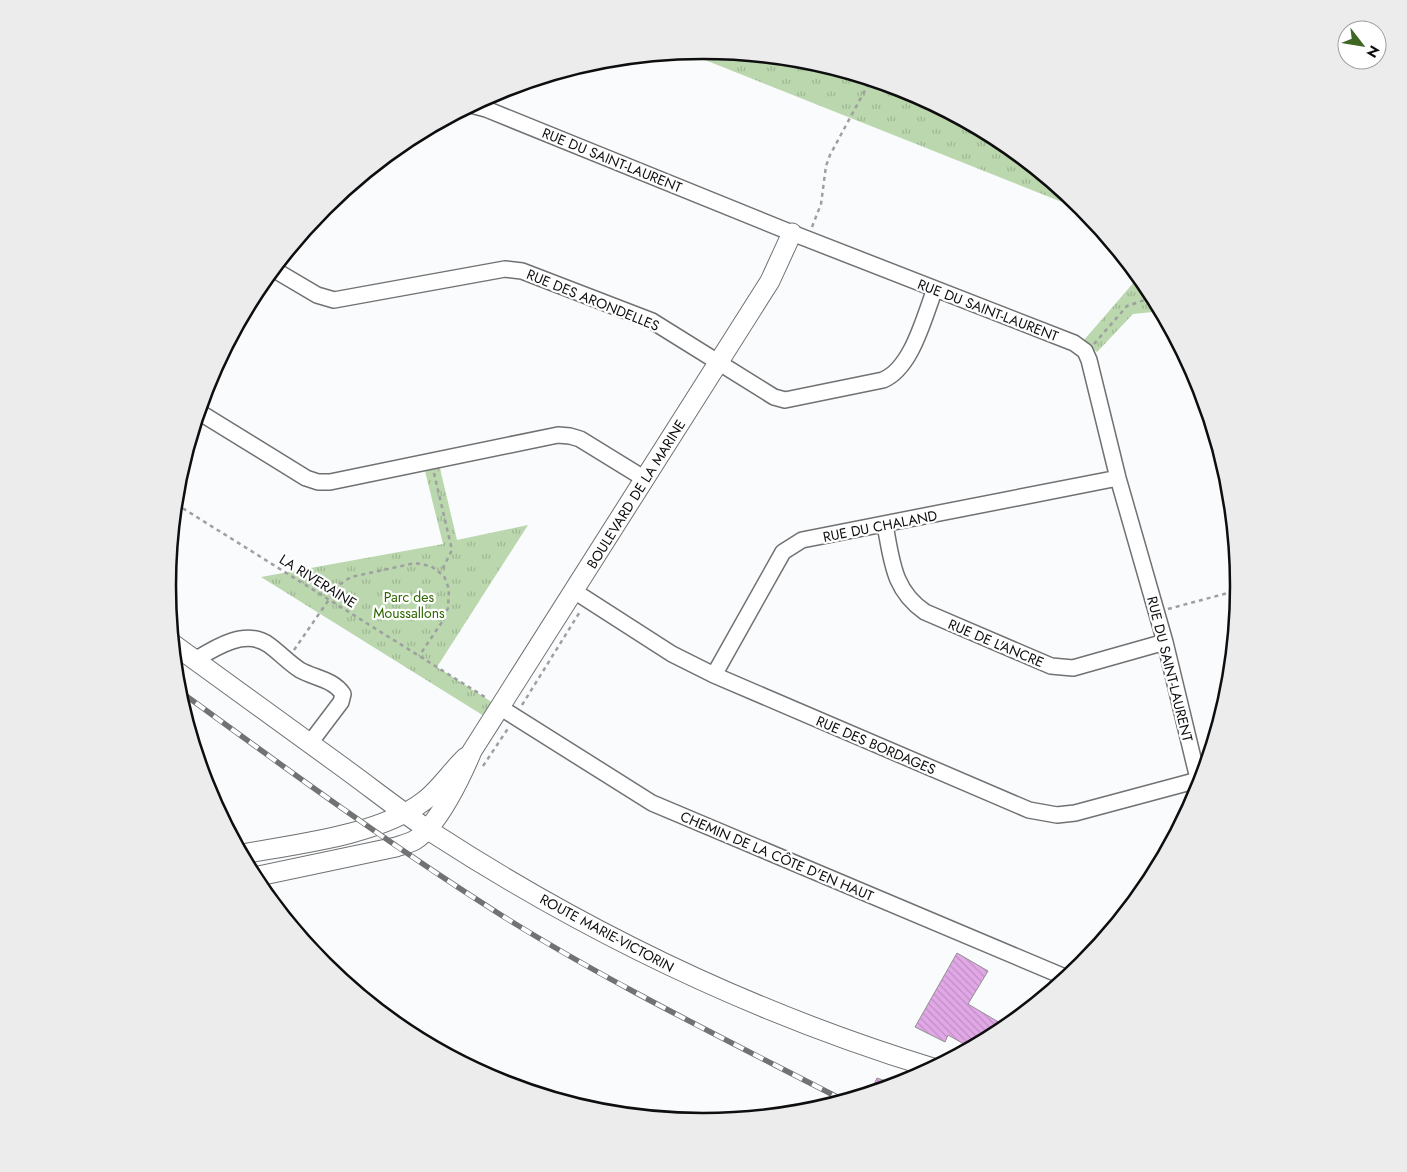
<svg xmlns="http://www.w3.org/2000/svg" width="1407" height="1172" font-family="Jost,sans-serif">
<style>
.park{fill:url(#park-tufts)}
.building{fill:url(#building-back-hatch);stroke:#929092}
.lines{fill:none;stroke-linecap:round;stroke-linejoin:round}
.minor-casing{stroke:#707173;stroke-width:18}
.tertiary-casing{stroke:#707173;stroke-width:21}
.path{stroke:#9e9fa0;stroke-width:2.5;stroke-dasharray:4 4;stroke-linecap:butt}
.minor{stroke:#fff;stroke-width:15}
.tertiary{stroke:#fff;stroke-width:19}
.rail-casing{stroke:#717273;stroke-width:5.5}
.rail{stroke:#fff;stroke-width:4;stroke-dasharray:11;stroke-linecap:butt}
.labels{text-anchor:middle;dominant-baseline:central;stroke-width:4.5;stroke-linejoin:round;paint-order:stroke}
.street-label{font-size:14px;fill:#0e0e0f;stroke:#fff}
.park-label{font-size:14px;fill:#2d6600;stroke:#fff}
.rim{fill:none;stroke:#0e0e0f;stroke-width:2.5}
</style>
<defs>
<pattern id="park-tufts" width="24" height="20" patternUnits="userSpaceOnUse" patternTransform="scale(1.25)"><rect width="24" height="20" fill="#bad7ad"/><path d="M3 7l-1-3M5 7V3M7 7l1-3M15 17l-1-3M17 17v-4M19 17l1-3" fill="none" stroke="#9fb794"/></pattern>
<pattern id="building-back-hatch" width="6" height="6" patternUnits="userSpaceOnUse" patternTransform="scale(1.25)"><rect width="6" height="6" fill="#e1a7e6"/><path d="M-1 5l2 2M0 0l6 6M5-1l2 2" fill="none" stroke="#c08fc4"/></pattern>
</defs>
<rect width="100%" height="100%" fill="#f9fbfc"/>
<path class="park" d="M 704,50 L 808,60 L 909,91 L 1002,140 L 1087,212 L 685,52 Z
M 1135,270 L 1149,288 L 1162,311 L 1133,314 L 1097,352 L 1084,340 L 1135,281 Z
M 438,460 L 457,540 L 528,525 L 437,667 L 501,708 L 492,721 L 261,577 L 443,544 L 423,463 Z"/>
<path class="building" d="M 957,953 L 988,971 L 968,1004 L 1007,1027 L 971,1048 L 948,1035 L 945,1042 L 915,1027 Z
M 877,1078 L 897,1085 L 870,1093 Z"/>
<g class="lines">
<defs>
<path id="minor" d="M 471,105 L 486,109 L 792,233 L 1074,343 L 1085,351 L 1089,360 L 1118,478 L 1165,642 L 1200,787
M 273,269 L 317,295 L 334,300 L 505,269 L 522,271 L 652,321 L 774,397 L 785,400 L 883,380 C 912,368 924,317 935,289
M 199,412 L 306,478 L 318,482 L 330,482 L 558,435 L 570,436 L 580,439 L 645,479
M 885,525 C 892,561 893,590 925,612 L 1051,666 L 1073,668 L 1165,642
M 574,591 L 672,654 L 714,675 L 1029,810 L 1057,815 L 1075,813 L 1198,780
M 195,660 C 216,647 246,628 269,645 C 280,653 289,663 300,670 C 314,678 333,679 343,694 L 341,702 L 310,743
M 714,675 L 783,552 L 802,540 L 1118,478
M 501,708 L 652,803 L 1067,978"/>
<path id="tertiary" d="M 173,644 C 228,684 282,723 337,763 C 369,786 400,811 433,833 C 589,934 756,1014 933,1068
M 242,854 C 297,844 380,835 424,801 C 439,790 452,770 466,757
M 254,877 L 396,847 C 402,845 410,843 415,840 C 438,826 462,775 472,751 L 770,281 L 792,233"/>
</defs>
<use href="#minor" class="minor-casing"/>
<use href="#tertiary" class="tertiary-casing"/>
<path class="path" d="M 812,227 L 821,204 L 826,166 L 830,155 L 871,79
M 1094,344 L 1127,306 L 1145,300 L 1153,295
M 434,473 L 452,550 L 441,572
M 176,504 L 488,699
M 1168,609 L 1239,590
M 294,650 L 339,585 L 351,577 L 415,563 L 431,566 L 440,573 L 444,576 L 449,589 L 448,608 L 442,622 L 419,656
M 522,705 L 581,610
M 483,766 L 509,727"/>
<use href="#minor" class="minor"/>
<use href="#tertiary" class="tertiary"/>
<defs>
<path id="rail" d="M 178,690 C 284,767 390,845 501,915 C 611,984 729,1041 845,1101"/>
</defs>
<use href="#rail" class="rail-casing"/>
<use href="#rail" class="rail"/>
</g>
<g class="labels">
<g class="street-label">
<text transform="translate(612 160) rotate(22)">RUE DU SAINT-LAURENT</text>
<text transform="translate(593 300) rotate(22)">RUE DES ARONDELLES</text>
<text transform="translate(988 310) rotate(21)">RUE DU SAINT-LAURENT</text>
<text transform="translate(636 494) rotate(-58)">BOULEVARD DE LA MARINE</text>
<text transform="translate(880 526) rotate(-11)">RUE DU CHALAND</text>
<text transform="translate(318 581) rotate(32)">LA RIVERAINE</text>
<text transform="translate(996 643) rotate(23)">RUE DE L'ANCRE</text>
<text transform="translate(1170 669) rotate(76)">RUE DU SAINT-LAURENT</text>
<text transform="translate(876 745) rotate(23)">RUE DES BORDAGES</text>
<text transform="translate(777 856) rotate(23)">CHEMIN DE LA CÔTE D'EN HAUT</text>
<text transform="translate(607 933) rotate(28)">ROUTE MARIE-VICTORIN</text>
</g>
<g class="park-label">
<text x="409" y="597">Parc des<tspan x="409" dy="16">Moussallons</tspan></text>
</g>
</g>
<path d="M0 0H1407V1172H0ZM176 586a527 527 0 1 1 1054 0a527 527 0 1 1-1054 0Z" fill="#ececec" fill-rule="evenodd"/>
<path class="rim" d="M176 586a527 527 0 1 1 1054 0a527 527 0 1 1-1054 0Z"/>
<g transform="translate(1362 45) rotate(121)"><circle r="24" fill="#ffffff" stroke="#9f9f9f"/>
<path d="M0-4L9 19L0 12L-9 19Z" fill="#3e6723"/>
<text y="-8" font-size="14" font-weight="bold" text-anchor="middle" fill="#0e0e0f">N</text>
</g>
</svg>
